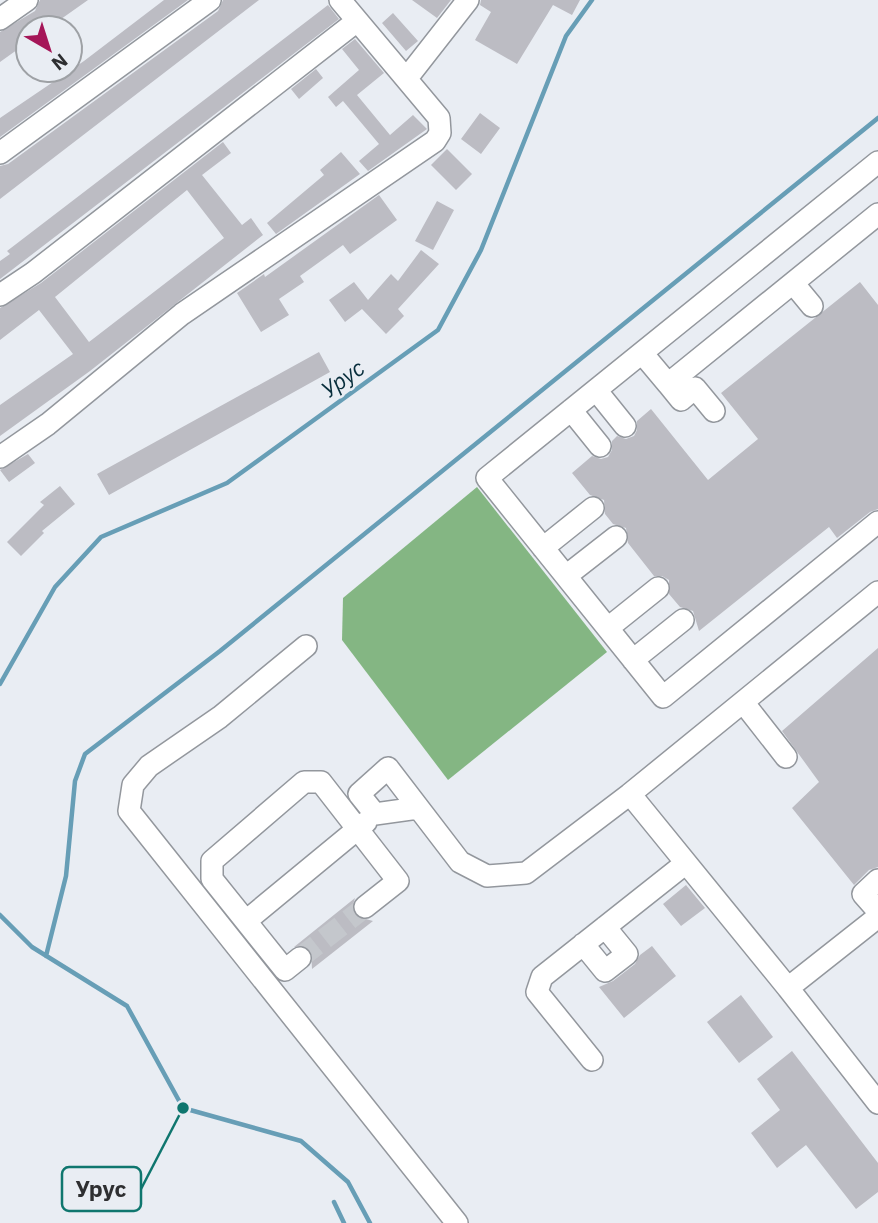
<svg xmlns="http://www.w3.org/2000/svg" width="878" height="1223" font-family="'IBM Plex Sans',sans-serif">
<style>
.forest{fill:#84b683}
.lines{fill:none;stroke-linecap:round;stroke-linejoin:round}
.stream{stroke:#679eb6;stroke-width:4.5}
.building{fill:#bcbcc3;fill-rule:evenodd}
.minor-tunnel{stroke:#c4c7cc;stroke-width:21;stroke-dasharray:21 10;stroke-linecap:butt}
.minor-casing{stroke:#93979d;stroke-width:24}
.minor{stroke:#fff;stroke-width:21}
.labels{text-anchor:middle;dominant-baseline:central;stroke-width:5;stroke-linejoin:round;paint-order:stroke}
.water-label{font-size:23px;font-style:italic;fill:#082e3c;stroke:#e9edf3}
.leader{fill:none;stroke:#0f766e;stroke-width:2.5}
.callout-dot{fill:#0f766e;stroke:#e9edf3;stroke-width:2.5}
.callout{fill:#e9edf3;stroke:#0f766e;stroke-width:2.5}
.callout-label{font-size:23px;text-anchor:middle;font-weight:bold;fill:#2e2f31}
</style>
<rect width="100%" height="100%" fill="#e9edf3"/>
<path class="forest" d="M 477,487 L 607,652 L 448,780 L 342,640 L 343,598 Z"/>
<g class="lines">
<path class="stream" d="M 0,684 L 55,587 L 101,537 L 227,483 L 438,330 L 481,250 L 566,36 L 592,0
M 0,915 L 32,947 L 127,1006 L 183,1108 L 301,1141 L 348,1182 L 370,1223
M 46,956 L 66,876 L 75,781 L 85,754 L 220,651 L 878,118
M 334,1202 L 344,1223"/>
</g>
<path class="building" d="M 40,0 L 88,0 L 54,24 L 57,28 L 28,28 L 28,42 L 0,62 L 0,32 L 35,11 Z
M 164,0 L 188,0 L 0,137 L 0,118 L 84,61 Z
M 223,0 L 259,0 L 0,199 L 0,166 L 8,164 L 218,11 Z
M 412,0 L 451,0 L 437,18 Z
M 481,0 L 580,0 L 572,15 L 553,5 L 517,64 L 475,40 L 491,12 L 480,5 Z
M 328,5 L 339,19 L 0,279 L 0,261 L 10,254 L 7,251 Z
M 393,13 L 418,41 L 406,51 L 382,23 Z
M 355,39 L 384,73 L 357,95 L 390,135 L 413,115 L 427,129 L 368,171 L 359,161 L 379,144 L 343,101 L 336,107 L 328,97 L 359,70 L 342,49 Z
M 316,69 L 323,78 L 299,99 L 291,89 Z
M 480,113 L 500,128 L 481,154 L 461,139 Z
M 223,142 L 231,153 L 202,175 L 242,225 L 251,218 L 263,235 L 90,371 L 0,436 L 0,405 L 73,354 L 39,310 L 0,340 L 0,308 L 41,283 ZM 187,190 L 224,238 L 89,342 L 55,297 Z
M 447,149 L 472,174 L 456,190 L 431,165 Z
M 341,152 L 360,174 L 276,234 L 267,223 L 324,175 L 320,170 Z
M 379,195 L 397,220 L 350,254 L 343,245 L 300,276 L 304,282 L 279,299 L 289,315 L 261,332 L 237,293 L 264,274 L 265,277 Z
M 437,201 L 454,210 L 433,250 L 415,241 Z
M 421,250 L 439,264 L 398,309 L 404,316 L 386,334 L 362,309 L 345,322 L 329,300 L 354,282 L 368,300 L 391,274 L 398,281 Z
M 860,282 L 878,305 L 878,509 L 870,512 L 837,538 L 829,527 L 699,631 L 693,611 L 680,607 L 669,594 L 669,580 L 662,576 L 654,576 L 628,543 L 626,528 L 613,524 L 605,514 L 604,500 L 590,495 L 572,473 L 592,456 L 601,459 L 608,457 L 612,450 L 612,441 L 617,436 L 626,439 L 634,436 L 637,430 L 637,421 L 651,409 L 708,480 L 758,439 L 721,393 Z
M 319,352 L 330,372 L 109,495 L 97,474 Z
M 28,454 L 35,463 L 9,482 L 0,470 Z
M 60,486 L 75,504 L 42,531 L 44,533 L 21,556 L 7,542 L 44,505 L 40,502 Z
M 878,648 L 878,867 L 869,870 L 854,885 L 792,808 L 819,782 L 782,731 Z
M 686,885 L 705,908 L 681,926 L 663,904 Z
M 355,898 L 352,908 L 355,916 L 373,921 L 312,969 L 311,950 L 304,946 L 294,947 Z
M 652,946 L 676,976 L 624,1018 L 599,987 L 613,981 L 635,964 L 640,955 Z
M 741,995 L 773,1037 L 739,1063 L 707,1022 Z
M 792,1051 L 878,1163 L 878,1192 L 856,1209 L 806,1145 L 777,1168 L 751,1133 L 780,1110 L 757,1079 Z"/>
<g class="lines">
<path class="minor-tunnel" d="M 300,958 L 365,907"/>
<defs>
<path id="minor" d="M 0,19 L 27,0
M 407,78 L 468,0
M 0,153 L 210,0
M 878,162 L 487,478 L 663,697 L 878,522
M 793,283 L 812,306
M 0,295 L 33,273 L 357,21
M 642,353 L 668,384 L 878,214
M 668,384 L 681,400 L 695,388 L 714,411
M 596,390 L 625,426
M 571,410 L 600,446
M 0,457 L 48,424 L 182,314 L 435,141 L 440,133 L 439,118 L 340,0
M 543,548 L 593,508
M 566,576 L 616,537
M 608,628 L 658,588
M 306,646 L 220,717 L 149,766 L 133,785 L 129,811 L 457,1223
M 633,660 L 683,620
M 743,702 L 786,757
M 630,794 L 788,988 L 878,917
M 418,808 L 375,814 L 359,794 L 388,768 L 460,862 L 487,876 L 526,873 L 630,794 L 878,592
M 878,880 L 863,894 L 878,911
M 246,921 L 366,822
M 583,944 L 605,971 L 627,954 L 605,927
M 300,958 L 285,970 L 212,879 L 212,861 L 304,782 L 321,782 L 398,881 L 365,907
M 788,988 L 878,1103
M 592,1060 L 537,992 L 542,977 L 686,863"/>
</defs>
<use href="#minor" class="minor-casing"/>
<use href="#minor" class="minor"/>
</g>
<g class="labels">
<g class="water-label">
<text transform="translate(342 378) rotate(-36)">Урус</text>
</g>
</g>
<path class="leader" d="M183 1108L141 1189"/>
<circle class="callout-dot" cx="183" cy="1108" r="7"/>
<rect class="callout" x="62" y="1167" width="79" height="44" rx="7"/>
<g class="callout-label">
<text x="101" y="1197">Урус</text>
</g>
<g transform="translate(49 49) rotate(141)"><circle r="33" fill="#e9edf3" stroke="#9ea1a5" stroke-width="2"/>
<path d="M0-5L12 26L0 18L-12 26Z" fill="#a51658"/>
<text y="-10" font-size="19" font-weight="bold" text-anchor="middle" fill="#2e2f31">N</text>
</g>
</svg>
